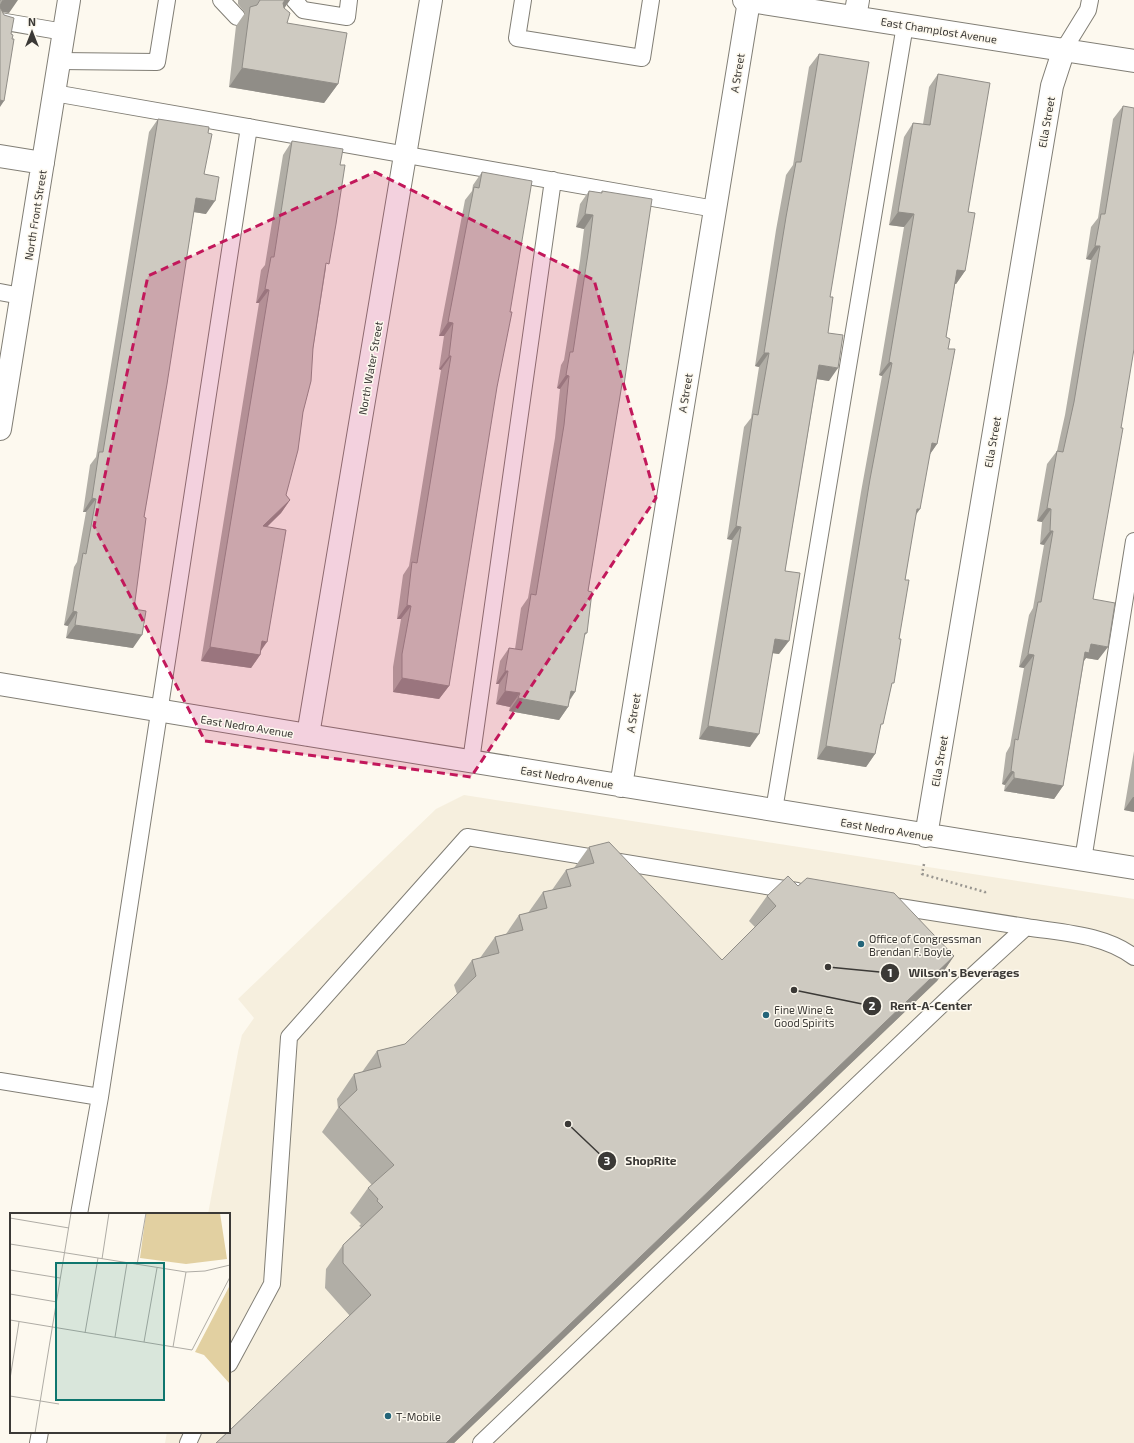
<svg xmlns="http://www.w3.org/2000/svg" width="1134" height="1443" font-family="'Exo 2',sans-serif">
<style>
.built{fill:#f6efde}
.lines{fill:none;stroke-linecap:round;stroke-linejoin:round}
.lane-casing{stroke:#817e75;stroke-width:18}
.street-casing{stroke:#817e75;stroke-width:24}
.secondary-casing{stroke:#817e75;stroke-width:24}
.path{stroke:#999690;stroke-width:2.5;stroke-dasharray:2 3;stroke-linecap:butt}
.lane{stroke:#fff;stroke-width:16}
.street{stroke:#fff;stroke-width:22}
.secondary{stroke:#fff;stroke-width:22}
.wall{fill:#b1aea6}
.shaded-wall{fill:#908d87}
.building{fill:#cecac1;stroke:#908d87}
.marked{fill:#c2185b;fill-opacity:0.2;stroke:#c2185b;stroke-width:3;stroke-dasharray:8 5;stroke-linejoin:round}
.poi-dot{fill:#246579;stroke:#fdf9ef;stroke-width:1.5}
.labels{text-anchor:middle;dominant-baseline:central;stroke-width:3;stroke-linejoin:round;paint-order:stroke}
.street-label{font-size:11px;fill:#3b3936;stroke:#fdf9ef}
.poi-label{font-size:11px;fill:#3b3936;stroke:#fdf9ef;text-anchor:start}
.inset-road{fill:none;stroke:#afaca5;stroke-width:1}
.view{fill:#0f766e;fill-opacity:0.15;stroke:#0f766e;stroke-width:2}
.inset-edge{fill:none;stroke:#3b3936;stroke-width:2}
.leader{fill:none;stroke:#3b3936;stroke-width:1.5}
.callout-dot{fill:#3b3936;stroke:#fdf9ef;stroke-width:1.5}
.mark-label{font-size:12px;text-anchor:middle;font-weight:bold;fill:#fff}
.callout-label{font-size:12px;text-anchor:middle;font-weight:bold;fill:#3b3936;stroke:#fdf9ef;stroke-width:3;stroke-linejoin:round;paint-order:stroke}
</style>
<rect width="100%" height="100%" fill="#fdf9ef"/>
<path class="built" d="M 464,795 L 1134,899 L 1134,1443 L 165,1443 L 167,1432 L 229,1432 L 229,1214 L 208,1214 L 238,1052 L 242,1035 L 254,1018 L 238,999 L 436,809 Z"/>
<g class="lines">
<defs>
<path id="lane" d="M 221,0 L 237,17
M 294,0 L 303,10 L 347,17 L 349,0
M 523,0 L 517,38 L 642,58 L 651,0
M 0,21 L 64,32
M 1064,49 L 1088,10 L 1090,0
M 59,61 L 157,62 L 167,0
M 54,93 L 715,209
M 0,292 L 21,296
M 471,761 L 553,180
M 774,810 L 905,25
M 1083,860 L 1134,541
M 887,905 L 1026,927
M 0,1081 L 100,1097 L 249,127
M 79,1214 L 100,1097
M 229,1364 L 272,1284 L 289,1037 L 467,837 L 797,891
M 38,1443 L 40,1432
M 188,1443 L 193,1432
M 481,1443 L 956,991 L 1026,927 C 1062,933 1104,934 1134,957"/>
<path id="street" d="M 855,17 L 858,0
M 0,156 L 43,163
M 0,429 L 69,0
M 0,684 L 308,735 L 1134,868
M 308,735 L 431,0
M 621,786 L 749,1
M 926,836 L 1052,86 L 1064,49"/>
<path id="secondary" d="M 744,0 L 1134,61"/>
</defs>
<use href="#lane" class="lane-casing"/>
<use href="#street" class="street-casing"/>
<use href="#secondary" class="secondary-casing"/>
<path class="path" d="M 924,864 L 922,874 L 985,892 L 985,895"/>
<use href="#lane" class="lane"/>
<use href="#street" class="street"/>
<use href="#secondary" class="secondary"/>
</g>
<path class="wall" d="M 238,0 L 290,0 L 284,8 L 287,23 L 338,84 L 324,103 L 229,87 L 236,26 L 245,13 L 238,4 Z
M 819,54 L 830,297 L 828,333 L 829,381 L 817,379 L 785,571 L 779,654 L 772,653 L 750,747 L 699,739 L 732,540 L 727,539 L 744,427 L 751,418 L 759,367 L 755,366 L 776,230 L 786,175 L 793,165 L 809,67 Z
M 938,74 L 968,212 L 965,271 L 956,284 L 955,284 L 946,337 L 948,349 L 937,444 L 930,454 L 915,516 L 905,580 L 899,639 L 891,688 L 880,728 L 875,754 L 866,767 L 817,759 L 861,492 L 882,376 L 879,375 L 904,227 L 889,225 L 904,137 L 913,123 L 923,124 L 929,87 Z
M 1123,106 L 1093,599 L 1098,660 L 1086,658 L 1084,661 L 1063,786 L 1054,799 L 1004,791 L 1005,785 L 1002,784 L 1006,753 L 1010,746 L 1024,668 L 1019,667 L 1029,615 L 1033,608 L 1044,545 L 1040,544 L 1042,522 L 1037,521 L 1047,464 L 1057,451 L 1065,415 L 1091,260 L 1086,259 L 1091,227 L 1098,218 L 1113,119 Z
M 158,119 L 208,133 L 204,174 L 206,214 L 194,212 L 144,517 L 134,609 L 133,648 L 66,638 L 68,626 L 64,625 L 74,567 L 77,562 L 86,512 L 83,512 L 90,465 L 96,457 L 149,132 Z
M 292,141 L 326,268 L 303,412 L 286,495 L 290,500 L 281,513 L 267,527 L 261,651 L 260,655 L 251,668 L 201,661 L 259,303 L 256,303 L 261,270 L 265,265 L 283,155 Z
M 482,172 L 449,686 L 439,699 L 393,692 L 393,667 L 401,619 L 397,619 L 403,575 L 409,566 L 441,370 L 439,369 L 444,336 L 439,336 L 465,200 L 472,191 L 473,185 Z
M 589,191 L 601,193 L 602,191 L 621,389 L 588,591 L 587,633 L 584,636 L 575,692 L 570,700 L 568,707 L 559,720 L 509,711 L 510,707 L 496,704 L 499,684 L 496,684 L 500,661 L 509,648 L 515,649 L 521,608 L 528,598 L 555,438 L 560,389 L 557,388 L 561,365 L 564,360 L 580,261 L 584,229 L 576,227 L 580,204 Z
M 1134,751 L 1134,812 L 1124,810 Z
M 589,847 L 722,960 L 755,927 L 749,921 L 767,896 L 798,886 L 954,956 L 937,981 L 454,1443 L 216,1443 L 350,1316 L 325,1288 L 326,1269 L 343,1245 L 361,1227 L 359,1226 L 361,1224 L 350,1213 L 368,1188 L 372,1185 L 322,1132 L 338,1108 L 337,1099 L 354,1074 L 362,1072 L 377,1051 L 405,1044 L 457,994 L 454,985 L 472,960 L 480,958 L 495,937 L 506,934 L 519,915 L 528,913 L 543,892 L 552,890 L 566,870 L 574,868 Z"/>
<path class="shaded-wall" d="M 4,0 L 18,0 L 9,13 L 0,12 L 0,5 L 2,1 Z
M 285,0 L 290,0 L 283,10 L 274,15 Z
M 242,68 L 338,84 L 324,103 L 229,87 Z
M 0,100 L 4,101 L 0,107 Z
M 196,198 L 215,201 L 206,214 L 187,211 Z
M 898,212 L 914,214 L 904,227 L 889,225 Z
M 585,214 L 593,215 L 584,229 L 576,227 Z
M 1095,246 L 1100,246 L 1091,260 L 1086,259 Z
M 957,270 L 965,271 L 956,284 L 948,283 Z
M 265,289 L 269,290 L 259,303 L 256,303 Z
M 448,322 L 453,323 L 444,336 L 439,336 Z
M 764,353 L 769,353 L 759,367 L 755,366 Z
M 449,356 L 451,356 L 441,370 L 439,369 Z
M 889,362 L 892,363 L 882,376 L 879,375 Z
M 819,365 L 838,368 L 829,381 L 810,378 Z
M 566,375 L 569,376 L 560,389 L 557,388 Z
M 932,443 L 937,444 L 928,457 Z
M 92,498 L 96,499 L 86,512 L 83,512 Z
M 290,500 L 281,513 L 254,539 L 263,526 Z
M 1047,508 L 1051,509 L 1042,522 L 1037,521 Z
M 917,509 L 920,509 L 911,522 Z
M 736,526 L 741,527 L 732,540 L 727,539 Z
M 1050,531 L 1053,531 L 1044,545 L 1040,544 Z
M 407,605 L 411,606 L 401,619 L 397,619 Z
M 73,611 L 77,612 L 68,626 L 64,625 Z
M 75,625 L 142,635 L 133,648 L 66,638 Z
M 775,639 L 789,641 L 779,654 L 765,652 Z
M 262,641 L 267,642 L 258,655 L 260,655 L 251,668 L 201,661 L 210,647 Z
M 1091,644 L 1108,647 L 1098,660 L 1086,658 L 1080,666 L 1076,665 Z
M 1028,654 L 1034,655 L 1024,668 L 1019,667 Z
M 505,671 L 508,671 L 499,684 L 496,684 Z
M 402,678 L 449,686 L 439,699 L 393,692 Z
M 505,691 L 520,693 L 510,707 L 496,704 Z
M 571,691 L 575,692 L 566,705 Z
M 518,698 L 568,707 L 559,720 L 509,711 Z
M 708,726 L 759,734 L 750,747 L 699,739 Z
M 826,746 L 875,754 L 866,767 L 817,759 Z
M 1011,771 L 1014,772 L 1005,785 L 1002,784 Z
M 1014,778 L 1063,786 L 1054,799 L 1004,791 Z
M 1133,797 L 1134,797 L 1134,812 L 1124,810 Z
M 954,956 L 937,981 L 454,1443 L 446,1443 Z"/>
<path class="building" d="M 0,0 L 4,0 L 2,1 L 0,6 Z
M 260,0 L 285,0 L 283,3 L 284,8 L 290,13 L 287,23 L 347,33 L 338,84 L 242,68 L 250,7 L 257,5 Z
M 0,7 L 4,15 L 14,18 L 11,34 L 13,35 L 12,39 L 14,39 L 4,101 L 0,100 Z
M 819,54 L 869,62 L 830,297 L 833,297 L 828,333 L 843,335 L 840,355 L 838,368 L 819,365 L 785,571 L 800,573 L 789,641 L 775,639 L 759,734 L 708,726 L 741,527 L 736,526 L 753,414 L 758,415 L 769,353 L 764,353 L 786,217 L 796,162 L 801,162 Z
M 938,74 L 990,83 L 968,212 L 975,213 L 965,271 L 957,270 L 946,337 L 950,339 L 948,349 L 955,349 L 937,444 L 932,443 L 920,509 L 917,509 L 905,580 L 909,580 L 899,639 L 901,639 L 894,683 L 892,683 L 883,724 L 881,724 L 875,754 L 826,746 L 870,479 L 892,363 L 889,362 L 914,214 L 898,212 L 913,123 L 930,125 Z
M 1123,106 L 1134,108 L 1134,349 L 1121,428 L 1123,428 L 1093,599 L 1115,603 L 1108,647 L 1091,644 L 1089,653 L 1085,652 L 1063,786 L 1014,778 L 1014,772 L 1011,771 L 1015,739 L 1018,740 L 1034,655 L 1028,654 L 1038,602 L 1041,602 L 1053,531 L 1050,531 L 1051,509 L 1047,508 L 1057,451 L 1063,452 L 1074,402 L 1100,246 L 1095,246 L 1101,214 L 1105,214 Z
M 158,119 L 209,127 L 208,133 L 212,134 L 204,174 L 219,177 L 215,201 L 196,198 L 167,384 L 144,517 L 146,518 L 134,609 L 146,611 L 142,635 L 75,625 L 77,612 L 73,611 L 83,553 L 86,554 L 96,499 L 92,498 L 99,452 L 103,452 Z
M 292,141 L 343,149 L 340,165 L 345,165 L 336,224 L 329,264 L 326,263 L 313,348 L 311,381 L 303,412 L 298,450 L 286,495 L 290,500 L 263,526 L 286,530 L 267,642 L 262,641 L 260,655 L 210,647 L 269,290 L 265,289 L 271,257 L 274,257 Z
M 482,172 L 532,181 L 510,312 L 512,312 L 497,387 L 449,686 L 402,678 L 402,654 L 411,606 L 407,605 L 412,562 L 417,563 L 451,356 L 449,356 L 453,323 L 448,322 L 474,187 L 479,188 Z
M 589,191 L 602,193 L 602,191 L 652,199 L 627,364 L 624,385 L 622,384 L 592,567 L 588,591 L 592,592 L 587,633 L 585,633 L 575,692 L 571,691 L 568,707 L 518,698 L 520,693 L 505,691 L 508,671 L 505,671 L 509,648 L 522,650 L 531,594 L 536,595 L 564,425 L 569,376 L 566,375 L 570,352 L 573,352 L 589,247 L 593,215 L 585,214 Z
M 609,842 L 722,960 L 776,906 L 767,896 L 788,876 L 798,886 L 807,878 L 894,893 L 954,956 L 446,1443 L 216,1443 L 228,1432 L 229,1432 L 229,1431 L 371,1295 L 343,1263 L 343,1245 L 383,1207 L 377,1201 L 378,1199 L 368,1188 L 394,1165 L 339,1107 L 357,1090 L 354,1074 L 381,1067 L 377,1051 L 405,1044 L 476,976 L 472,960 L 499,953 L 495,937 L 523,930 L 519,915 L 547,908 L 543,892 L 571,886 L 566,870 L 594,863 L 589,847 Z"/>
<path class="marked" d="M 375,172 L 594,280 L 656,498 L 471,777 L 205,741 L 94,526 L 148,276 Z"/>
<g class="poi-dot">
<circle cx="861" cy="944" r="4"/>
<circle cx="766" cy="1015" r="4"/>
<circle cx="388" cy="1416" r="4"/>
</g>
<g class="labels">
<g class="street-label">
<text transform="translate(939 30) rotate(9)">East Champlost Avenue</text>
<text transform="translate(737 73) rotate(-81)">A Street</text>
<text transform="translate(1046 122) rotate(-80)">Ella Street</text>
<text transform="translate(35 215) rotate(-81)">North Front Street</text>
<text transform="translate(370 368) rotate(-80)">North Water Street</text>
<text transform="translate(685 393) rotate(-81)">A Street</text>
<text transform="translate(992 442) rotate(-80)">Ella Street</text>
<text transform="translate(633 713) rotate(-81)">A Street</text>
<text transform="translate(247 726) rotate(9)">East Nedro Avenue</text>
<text transform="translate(939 761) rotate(-80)">Ella Street</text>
<text transform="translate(567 777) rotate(9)">East Nedro Avenue</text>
<text transform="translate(887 829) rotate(9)">East Nedro Avenue</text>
</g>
<g class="poi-label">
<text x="869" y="938">Office of Congressman<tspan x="869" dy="13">Brendan F. Boyle</tspan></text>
<text x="774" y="1009">Fine Wine &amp;<tspan x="774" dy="13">Good Spirits</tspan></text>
<text x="396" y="1416">T-Mobile</text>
</g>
</g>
<g transform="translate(10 1213)">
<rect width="220" height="220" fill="#fdf9ef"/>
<path d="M 136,0 L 210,0 L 217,46 L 176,51 L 130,45 ZM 220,72 L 220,171 L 194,142 L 185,139 Z" fill="#e2d0a1"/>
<path class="inset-road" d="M 0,5 L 59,15M 0,31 L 176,59 L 195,58 L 220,52M 92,46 L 99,0M 127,52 L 136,0M 0,57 L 50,65M 0,81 L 47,89M 0,107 L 182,137 L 220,64M 75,120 L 88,45M 105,124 L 117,50M 134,129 L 147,55M 163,134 L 176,59M 0,166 L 9,109M 0,183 L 49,191M 25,220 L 61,0"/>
<path class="view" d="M 46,50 L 154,50 L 154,187 L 46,187 Z"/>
<rect width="220" height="220" class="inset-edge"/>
</g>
<path class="leader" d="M828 967L890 973M794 990L872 1006M568 1124L607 1161"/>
<g class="callout-dot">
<circle cx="828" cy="967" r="4"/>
<circle cx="794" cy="990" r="4"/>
<circle cx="568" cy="1124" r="4"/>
<circle cx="890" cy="973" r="10"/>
<circle cx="872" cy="1006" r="10"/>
<circle cx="607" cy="1161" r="10"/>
</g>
<g class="mark-label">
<text x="890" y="977">1</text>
<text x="872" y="1010">2</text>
<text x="607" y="1165">3</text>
</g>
<g class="callout-label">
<text x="964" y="977">Wilson's Beverages</text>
<text x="931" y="1010">Rent-A-Center</text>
<text x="651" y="1165">ShopRite</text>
</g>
<g transform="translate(32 32)" stroke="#fdf9ef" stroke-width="3" paint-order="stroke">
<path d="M0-3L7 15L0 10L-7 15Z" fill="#3b3936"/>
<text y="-6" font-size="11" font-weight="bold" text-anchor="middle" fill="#3b3936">N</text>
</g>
</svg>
